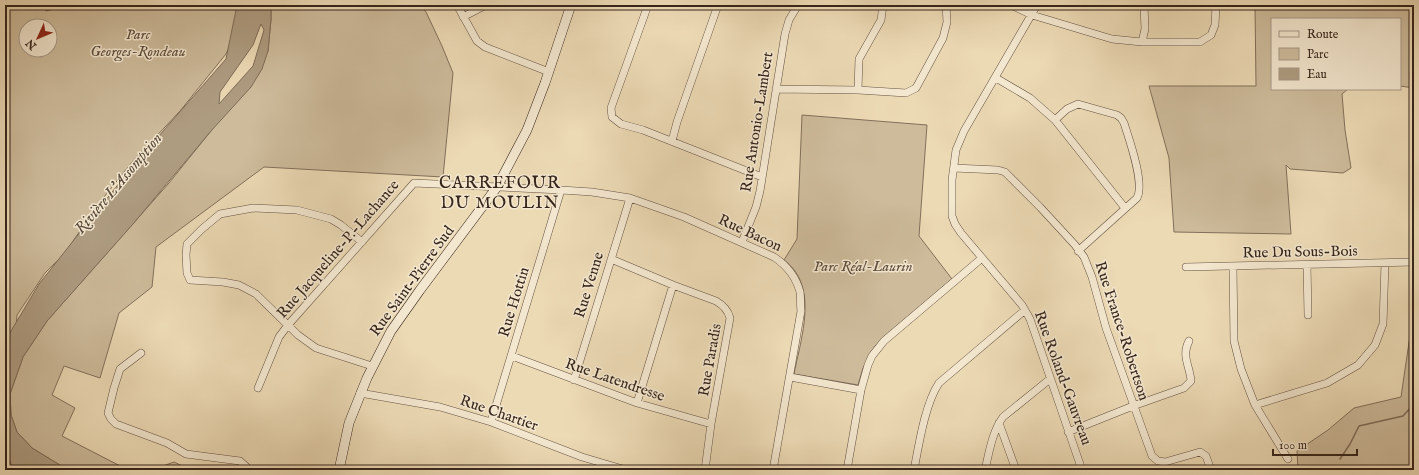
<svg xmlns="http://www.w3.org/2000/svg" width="1419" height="475" font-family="'IM FELL English',serif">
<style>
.green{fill:#cdbb9b;stroke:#82705b;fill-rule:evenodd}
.water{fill:#ae9c81;stroke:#7e6c58;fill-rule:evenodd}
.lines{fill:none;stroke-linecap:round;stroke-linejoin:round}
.stream{stroke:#7e6c58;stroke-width:1.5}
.street-casing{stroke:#645242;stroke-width:8}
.secondary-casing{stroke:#36251b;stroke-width:10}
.street{stroke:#f3e7cf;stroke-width:7}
.secondary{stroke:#f3e7cf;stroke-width:9}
.labels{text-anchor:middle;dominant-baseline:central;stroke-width:3;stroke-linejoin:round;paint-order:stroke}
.park-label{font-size:15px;font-style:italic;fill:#5c4a3b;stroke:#f3e7cf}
.street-label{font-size:15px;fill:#36251b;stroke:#f3e7cf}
.water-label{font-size:16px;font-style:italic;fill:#5a493a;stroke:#f3e7cf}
.quarter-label{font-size:17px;letter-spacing:1px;fill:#36251b;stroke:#f3e7cf}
</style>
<rect width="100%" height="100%" fill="#ecdab5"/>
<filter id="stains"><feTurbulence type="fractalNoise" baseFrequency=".005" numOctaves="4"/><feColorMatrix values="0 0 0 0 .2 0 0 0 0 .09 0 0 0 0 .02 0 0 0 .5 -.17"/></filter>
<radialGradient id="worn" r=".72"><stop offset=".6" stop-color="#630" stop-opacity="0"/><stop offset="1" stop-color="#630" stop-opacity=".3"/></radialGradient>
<path class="green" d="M 5,5 L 239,5 L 237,29 L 226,54 L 180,111 L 133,161 L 100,202 L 64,254 L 45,273 L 17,315 L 16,326 L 5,353 ZM 26,26 L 50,26 L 50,50 L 26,50 Z
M 271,5 L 421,5 L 426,12 L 442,46 L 453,73 L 443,177 L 264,167 L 156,247 L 152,287 L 119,313 L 100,378 L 64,366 L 52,395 L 75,408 L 62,436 L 128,470 L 68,470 L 32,448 L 17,432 L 11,415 L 10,394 L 23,357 L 47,321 L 169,183 L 211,131 L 268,51 L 271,19 Z
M 1255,5 L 1414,5 L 1414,88 L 1400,86 L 1400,19 L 1272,19 L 1272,89 L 1348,89 L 1342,94 L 1345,130 L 1351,168 L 1343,173 L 1290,169 L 1286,165 L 1291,234 L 1174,232 L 1169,158 L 1149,86 L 1256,86 Z
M 802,115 L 927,125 L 919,236 L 952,279 L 887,334 L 875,346 L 863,368 L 858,385 L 794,374 C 800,343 815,299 795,271 C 792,267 788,263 784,260 L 797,239 Z
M 1414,308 L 1414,470 L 1298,470 L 1297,451 L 1328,430 L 1354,408 L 1401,397 Z
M 5,456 L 19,470 L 5,470 Z
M 174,462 L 191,470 L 152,470 Z"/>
<path class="water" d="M 43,5 L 60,5 L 58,8 L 46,11 Z
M 237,5 L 271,5 L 271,19 L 268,51 L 262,69 L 251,87 L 211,131 L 133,224 L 47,321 L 23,357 L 10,394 L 11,415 L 17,432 L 32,448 L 68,470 L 17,470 L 12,466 L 5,450 L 5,345 L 11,331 L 39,284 L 136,162 L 226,59 ZM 261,24 L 264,30 L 253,66 L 219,104 L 220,92 L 253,45 Z"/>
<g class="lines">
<path class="stream" d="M 1340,459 L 1350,444 L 1359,426 L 1403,416 L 1414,404
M 1333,470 L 1335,466"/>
<defs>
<path id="street" d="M 457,5 L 477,41 L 485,47 L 549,72
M 648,5 L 611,108 L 612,117 L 621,124 L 643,130 L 762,177
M 1011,5 L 1032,15 L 1112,39 L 1142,42 L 1200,42 L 1211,35 L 1215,25 L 1216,5
M 1037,5 L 964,131 L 956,150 L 952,180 L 952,216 L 955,224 L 961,233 L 1022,305 L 1030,319 L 1082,470
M 463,17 L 486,5
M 1142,42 L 1145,29 L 1144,5
M 996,78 L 1030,98 L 1055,120 L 1125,208
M 776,89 L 858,90 L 906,93 L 916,88 L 943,38 L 947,22 L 946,5
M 858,90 L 859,59 L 881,20 L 883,5
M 1055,120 L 1067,109 L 1078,104 L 1117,115 L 1121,118 L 1124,123 C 1129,139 1145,183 1137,198 L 1078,251
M 672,141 L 677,122 L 718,5
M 954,168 L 998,170 L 1005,172 L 1040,207 L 1075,245 L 1084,257 L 1092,277 L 1106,328 L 1152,456 L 1158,461 L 1165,462 L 1200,452 L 1206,456 L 1211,470
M 362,242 L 341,225 L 331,219 L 297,210 L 253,208 L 220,214 L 202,229 L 187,244 L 186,255 L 187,273 L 190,280 L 223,282 L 239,285 L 256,294 L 298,335 L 316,348 L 372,366
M 742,242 L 756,207 L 760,191 L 785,34 L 789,20 L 798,5
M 611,259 L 673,285 L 716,301 C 723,305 728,310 730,318 L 711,424 L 705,470
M 1307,265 L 1308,315
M 1186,267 L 1414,262
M 1233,267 L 1234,341 L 1241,369 L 1255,405 L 1288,459
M 141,353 L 120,369 L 114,388 L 108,413 L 111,419 L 116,424 L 167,443 L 186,454 L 240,461 L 250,470
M 512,356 L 637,403 L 711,424
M 790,377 L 861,390
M 574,380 L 630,198
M 258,388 L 279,337 L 288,325 L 414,183 L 561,190 L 592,192 L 630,198 L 684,217 L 774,257 C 786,265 796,277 800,292 C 801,298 800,305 801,311 L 773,470
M 360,393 L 440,407 L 491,422 L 582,457 L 626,470
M 637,403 L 673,285
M 1255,405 L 1327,383 L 1358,365 L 1375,345 L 1383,324 L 1385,263
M 491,422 L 561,190
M 999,423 L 1016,470
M 1068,432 L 1133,406 L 1184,388 L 1191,381 C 1190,366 1181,356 1189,341
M 847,470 L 861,390 L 868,365 L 872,356 L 884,341 L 982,258
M 914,470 C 919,444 925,404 939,383 L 1025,310
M 985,470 C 989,453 992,432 1003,417 L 1050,379"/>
<path id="secondary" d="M 339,470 L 349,423 L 367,378 L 391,331 L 420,290 L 497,187 L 527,130 L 545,83 L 571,5"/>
</defs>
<use href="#street" class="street-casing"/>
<use href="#secondary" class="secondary-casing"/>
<use href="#street" class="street"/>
<use href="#secondary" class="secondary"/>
</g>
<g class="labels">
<g class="park-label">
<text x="138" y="34">Parc<tspan x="138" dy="17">Georges-Rondeau</tspan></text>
<text x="863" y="266">Parc Réal-Laurin</text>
</g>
<g class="street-label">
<text transform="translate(757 122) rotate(-81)">Rue Antonio-Lambert</text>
<text transform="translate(750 233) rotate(25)">Rue Bacon</text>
<text transform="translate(338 249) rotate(-49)">Rue Jacqueline-P.-Lachance</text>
<text transform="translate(1300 252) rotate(-1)">Rue Du Sous-Bois</text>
<text transform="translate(412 281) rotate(-54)">Rue Saint-Pierre Sud</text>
<text transform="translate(589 285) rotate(-73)">Rue Venne</text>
<text transform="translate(514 302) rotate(-73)">Rue Hottin</text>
<text transform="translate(1122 331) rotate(72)">Rue France-Robertson</text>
<text transform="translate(710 360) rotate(-80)">Rue Paradis</text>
<text transform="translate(1063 378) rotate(70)">Rue Roland-Gauvreau</text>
<text transform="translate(615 380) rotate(19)">Rue Latendresse</text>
<text transform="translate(499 413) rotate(19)">Rue Chartier</text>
</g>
<g class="water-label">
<text transform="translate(119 184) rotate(-50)">Rivière L'Assomption</text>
</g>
<g class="quarter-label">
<text x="500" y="183">CARREFOUR<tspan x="500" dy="20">DU MOULIN</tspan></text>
</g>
</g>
<rect width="1419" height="475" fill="none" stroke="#ecdab5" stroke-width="20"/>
<rect x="6" y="6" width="1407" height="463" fill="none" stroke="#36251b" stroke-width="2"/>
<rect x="10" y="10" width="1399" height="455" fill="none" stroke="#36251b"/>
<rect x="1271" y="18" width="130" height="72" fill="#f3e7cf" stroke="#a79987"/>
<rect x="1279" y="31" width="20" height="6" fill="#f3e7cf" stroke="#a79987"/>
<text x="1307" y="38" font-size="12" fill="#36251b">Route</text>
<rect x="1279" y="48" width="20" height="12" fill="#cdbb9b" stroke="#a79987"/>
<text x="1307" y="58" font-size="12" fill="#36251b">Parc</text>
<rect x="1279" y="68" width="20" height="12" fill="#ae9c81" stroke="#a79987"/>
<text x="1307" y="78" font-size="12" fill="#36251b">Eau</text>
<g transform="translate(38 38) rotate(226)"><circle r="19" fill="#f3e7cf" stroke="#a79987"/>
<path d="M0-3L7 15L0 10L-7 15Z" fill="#8f2418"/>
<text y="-6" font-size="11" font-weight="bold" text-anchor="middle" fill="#36251b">N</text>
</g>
<path d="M1273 449v6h84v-6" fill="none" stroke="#36251b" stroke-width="2"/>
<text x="1279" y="449" font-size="12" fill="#36251b" stroke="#f3e7cf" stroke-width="3" paint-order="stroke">100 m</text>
<rect width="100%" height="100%" filter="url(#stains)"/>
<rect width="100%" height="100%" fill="url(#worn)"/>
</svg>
